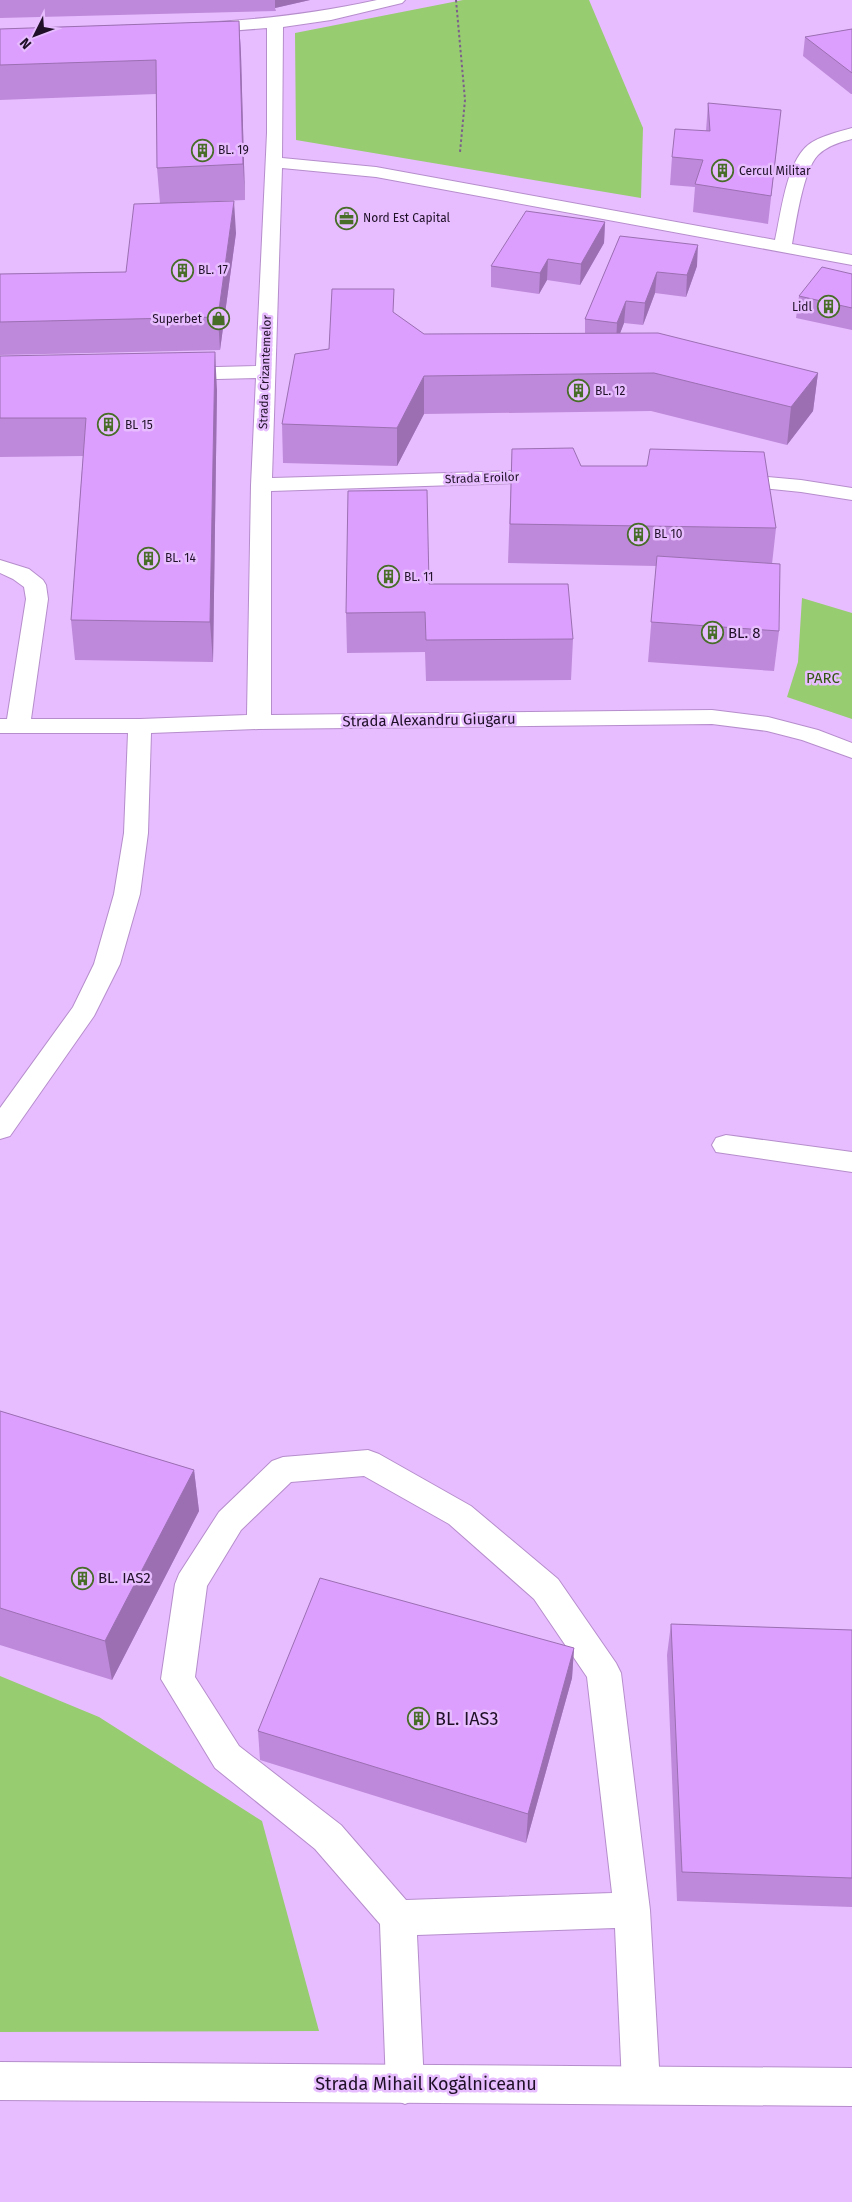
<svg xmlns="http://www.w3.org/2000/svg" width="852" height="2202" font-family="'Fira Sans',sans-serif">
<style>
.green{fill:#97cc70}
.lines{fill:none;stroke-linecap:round;stroke-linejoin:round}
.lane-casing{stroke:#b68dcc;stroke-width:2}
.street-casing{stroke:#b68dcc;stroke-width:2}
.secondary-casing{stroke:#b68dcc;stroke-width:2}
.path{stroke:#7c608b;stroke-width:2;stroke-dasharray:2.5 2.5;stroke-linecap:butt}
.lane{fill:#fff;fill-rule:evenodd}
.street{fill:#fff;fill-rule:evenodd}
.secondary{fill:#fff;fill-rule:evenodd}
.wall{fill:#be89da}
.shaded-wall{fill:#9b6fb2}
.building{fill:#dd9ffe;stroke:#9b6fb2}
.labels{text-anchor:middle;dominant-baseline:central;stroke-width:5;stroke-linejoin:round;paint-order:stroke}
.far-poi-label{font-size:12px;fill:#1f1027;stroke:#e7bdff;text-anchor:start}
.far-street-label{font-size:12px;fill:#1f1027;stroke:#e7bdff}
.poi-label{font-size:15px;fill:#1f1027;stroke:#e7bdff;text-anchor:start}
.park-label{font-size:15px;fill:#345813;stroke:#e7bdff}
.street-label{font-size:15px;fill:#1f1027;stroke:#e7bdff}
.near-poi-label{font-size:18px;fill:#1f1027;stroke:#e7bdff;text-anchor:start}
.near-street-label{font-size:18px;fill:#1f1027;stroke:#e7bdff}
</style>
<rect width="100%" height="100%" fill="#e7bdff"/>
<path class="green" d="M 463,0 L 589,0 L 643,128 L 641,198 L 296,140 L 295,33 Z
M 802,598 L 852,613 L 852,719 L 787,697 L 798,662 Z
M 0,1676 L 99,1717 L 262,1821 L 319,2031 L 0,2032 Z"/>
<g class="lines">
<defs>
<path id="lane" d="M 726,1135 L 852,1152 L 852,1172 L 716,1152 L 712,1145 L 716,1138 Z"/>
<path id="street" d="M 377,0 L 405,0 L 402,3 L 331,20 L 283,27 L 282,158 L 376,167 L 775,240 C 781,214 786,163 808,145 C 820,136 838,132 852,128 L 852,139 C 840,142 827,146 818,155 C 803,170 796,223 792,244 L 852,255 L 852,265 L 376,177 L 282,168 L 272,478 L 549,470 L 556,472 L 559,476 L 556,480 L 549,482 L 271,491 L 271,715 L 712,710 L 768,717 L 818,730 L 852,743 L 852,758 L 802,740 L 767,731 L 712,724 L 259,729 L 151,733 L 148,833 L 140,894 L 120,964 L 94,1016 L 10,1136 L 0,1139 L 0,1108 L 73,1007 L 94,964 L 114,894 L 124,833 L 128,733 L 0,733 L 0,719 L 7,719 L 26,599 L 24,587 L 13,579 L 0,573 L 0,560 L 29,569 L 43,580 L 46,585 L 48,599 L 31,719 L 140,719 L 247,715 L 251,485 L 256,378 L 179,380 L 172,378 L 169,374 L 172,370 L 179,368 L 256,366 L 267,133 L 267,28 L 204,33 L 199,31 L 196,28 L 199,25 L 204,23 C 263,19 319,13 377,0 Z
M 732,474 L 801,480 L 852,488 L 852,500 L 801,492 L 725,484 L 722,480 L 725,476 Z
M 368,1450 L 379,1454 L 471,1506 L 558,1579 L 616,1663 L 621,1673 L 650,1910 L 660,2084 L 655,2097 L 641,2103 L 627,2097 L 622,2084 L 615,1928 L 417,1935 L 424,2085 L 419,2098 L 405,2104 L 391,2098 L 386,2085 L 380,1924 L 315,1849 L 215,1768 L 161,1679 L 175,1584 L 179,1574 L 219,1512 L 272,1461 L 283,1457 ZM 364,1476 L 449,1524 L 534,1599 L 587,1677 L 612,1893 L 406,1900 L 341,1825 L 239,1746 L 195,1677 L 207,1586 L 241,1530 L 291,1482 Z"/>
<path id="secondary" d="M 0,2062 L 852,2068 L 852,2106 L 0,2100 Z"/>
</defs>
<use href="#lane" class="lane-casing"/>
<use href="#street" class="street-casing"/>
<use href="#secondary" class="secondary-casing"/>
<path class="path" d="M 456,0 L 465,100 L 460,152"/>
<use href="#lane" class="lane"/>
<use href="#street" class="street"/>
<use href="#secondary" class="secondary"/>
</g>
<path class="wall" d="M 0,0 L 310,0 L 275,8 L 276,11 L 0,18 Z
M 239,21 L 241,55 L 245,200 L 195,202 L 236,233 L 220,350 L 0,355 L 0,274 L 126,272 L 160,203 L 157,168 L 156,94 L 0,100 L 0,29 Z
M 852,29 L 852,94 L 851,94 L 803,56 L 805,37 Z
M 708,103 L 778,137 L 768,224 L 693,212 L 695,187 L 670,185 L 672,157 L 706,131 Z
M 605,222 L 604,243 L 580,285 L 547,280 L 539,294 L 491,287 L 491,266 Z
M 620,236 L 697,266 L 686,297 L 655,293 L 643,325 L 624,323 L 620,333 L 818,373 L 813,411 L 787,445 L 651,411 L 424,414 L 397,466 L 283,463 L 282,424 L 329,349 L 394,313 L 424,334 L 585,333 L 585,319 Z
M 852,274 L 852,330 L 796,318 L 799,296 Z
M 0,356 L 217,390 L 213,662 L 75,660 L 71,620 L 83,456 L 0,457 Z
M 512,449 L 581,466 L 776,528 L 772,564 L 779,631 L 774,671 L 648,662 L 656,566 L 508,563 Z
M 429,584 L 573,639 L 571,680 L 426,681 L 425,652 L 347,653 L 346,613 Z
M 0,1411 L 194,1470 L 199,1511 L 112,1680 L 0,1645 Z
M 671,1624 L 852,1630 L 852,1907 L 677,1901 L 667,1655 Z
M 574,1648 L 572,1678 L 526,1843 L 260,1760 L 258,1731 Z"/>
<path class="shaded-wall" d="M 275,0 L 310,0 L 275,8 Z
M 239,21 L 241,55 L 245,200 L 243,164 Z
M 234,201 L 236,233 L 220,350 L 218,317 Z
M 605,222 L 604,243 L 580,285 L 581,264 Z
M 698,245 L 697,266 L 686,297 L 687,275 Z
M 548,259 L 547,280 L 539,294 L 540,273 Z
M 657,272 L 655,293 L 643,325 L 645,303 Z
M 626,301 L 624,323 L 616,344 L 617,323 Z
M 215,352 L 217,390 L 213,662 L 210,622 Z
M 818,373 L 813,411 L 787,445 L 791,407 Z
M 424,376 L 424,414 L 397,466 L 397,428 Z
M 194,1470 L 199,1511 L 112,1680 L 105,1641 Z
M 574,1648 L 572,1678 L 526,1843 L 528,1814 Z"/>
<path class="building" d="M 239,21 L 243,164 L 157,168 L 156,60 L 0,65 L 0,29 Z
M 852,29 L 852,73 L 805,37 Z
M 708,103 L 781,110 L 771,196 L 695,184 L 703,160 L 672,157 L 675,129 L 710,131 Z
M 234,201 L 218,317 L 0,322 L 0,274 L 126,272 L 134,204 Z
M 526,211 L 605,222 L 581,264 L 548,259 L 540,273 L 491,266 Z
M 620,236 L 698,245 L 687,275 L 657,272 L 645,303 L 626,301 L 617,323 L 585,319 Z
M 822,267 L 852,274 L 852,308 L 799,296 Z
M 332,289 L 394,289 L 393,312 L 424,334 L 658,333 L 818,373 L 791,407 L 654,373 L 424,376 L 397,428 L 282,424 L 295,354 L 329,349 Z
M 215,352 L 210,622 L 71,620 L 86,418 L 0,418 L 0,356 Z
M 573,448 L 581,466 L 647,466 L 650,449 L 764,452 L 776,528 L 510,524 L 512,449 Z
M 427,490 L 429,584 L 568,584 L 573,639 L 426,640 L 425,612 L 346,613 L 348,491 Z
M 657,556 L 780,564 L 779,631 L 651,622 Z
M 0,1411 L 194,1470 L 105,1641 L 0,1608 Z
M 320,1578 L 574,1648 L 528,1814 L 258,1731 Z
M 671,1624 L 852,1630 L 852,1878 L 682,1872 Z"/>
<defs>
<symbol id="building-ring" viewBox="-11 -11 22 22"><circle r="9.5" fill="#e7bdff" stroke="#476d28" stroke-width="1.5"/><path d="M-4-6H4V6H1V3H-1V6H-4ZM-2.5-4.3h1.7v1.8h-1.7ZM.8-4.3h1.7v1.8H.8ZM-2.5-1h1.7V.8h-1.7ZM.8-1h1.7V.8H.8Z" fill="#476d28"/></symbol>
<symbol id="office-ring" viewBox="-11 -11 22 22"><circle r="9.5" fill="#e7bdff" stroke="#476d28" stroke-width="1.5"/><path d="M-6-3h4V-5.5h4V-3h4V5H-6ZM-1-4.5V-3h2v-1.5ZM-6 0V1H6V0Z" fill="#476d28"/></symbol>
<symbol id="shop-ring" viewBox="-11 -11 22 22"><circle r="9.5" fill="#e7bdff" stroke="#476d28" stroke-width="1.5"/><path d="M-5-2.5h2.3a2.7 3.5 0 0 1 5.4 0H5L5.5 6h-11ZM-1.5-2.5h3a1.5 2.3 0 0 0-3 0Z" fill="#476d28"/></symbol>
</defs>
<g fill-rule="evenodd">
<use href="#building-ring" x="190" y="138" width="25" height="25"/>
<use href="#building-ring" x="710" y="158" width="25" height="25"/>
<use href="#office-ring" x="334" y="206" width="25" height="25"/>
<use href="#building-ring" x="170" y="258" width="25" height="25"/>
<use href="#building-ring" x="816" y="294" width="25" height="25"/>
<use href="#shop-ring" x="206" y="306" width="25" height="25"/>
<use href="#building-ring" x="566" y="378" width="25" height="25"/>
<use href="#building-ring" x="96" y="412" width="25" height="25"/>
<use href="#building-ring" x="626" y="522" width="25" height="25"/>
<use href="#building-ring" x="136" y="546" width="25" height="25"/>
<use href="#building-ring" x="376" y="564" width="25" height="25"/>
<use href="#building-ring" x="700" y="620" width="25" height="25"/>
<use href="#building-ring" x="70" y="1566" width="25" height="25"/>
<use href="#building-ring" x="406" y="1706" width="25" height="25"/>
</g>
<g class="labels">
<g class="far-poi-label">
<text x="218" y="150">BL. 19</text>
<text x="739" y="171">Cercul Militar</text>
<text x="363" y="218">Nord Est Capital</text>
<text x="198" y="270">BL. 17</text>
<text x="812" y="307" text-anchor="end">Lidl</text>
<text x="202" y="319" text-anchor="end">Superbet</text>
<text x="595" y="391">BL. 12</text>
<text x="125" y="425">BL 15</text>
<text x="654" y="534">BL 10</text>
<text x="165" y="558">BL. 14</text>
<text x="404" y="577">BL. 11</text>
</g>
<g class="far-street-label">
<text transform="translate(265 372) rotate(-88)">Strada Crizantemelor</text>
<text transform="translate(482 478) rotate(-2)">Strada Eroilor</text>
</g>
<g class="poi-label">
<text x="728" y="633">BL. 8</text>
<text x="98" y="1578">BL. IAS2</text>
</g>
<g class="park-label">
<text x="823" y="678">PARC</text>
</g>
<g class="street-label">
<text transform="translate(429 720) rotate(-1)">Strada Alexandru Giugaru</text>
</g>
<g class="near-poi-label">
<text x="435" y="1719">BL. IAS3</text>
</g>
<g class="near-street-label">
<text x="426" y="2084">Strada Mihail Kogălniceanu</text>
</g>
</g>
<g transform="translate(35 35) rotate(228)" stroke="#e7bdff" stroke-width="4" paint-order="stroke">
<path d="M0-4L9 19L0 12L-9 19Z" fill="#1f1027"/>
<text y="-8" font-size="14" font-weight="bold" text-anchor="middle" fill="#1f1027">N</text>
</g>
</svg>
